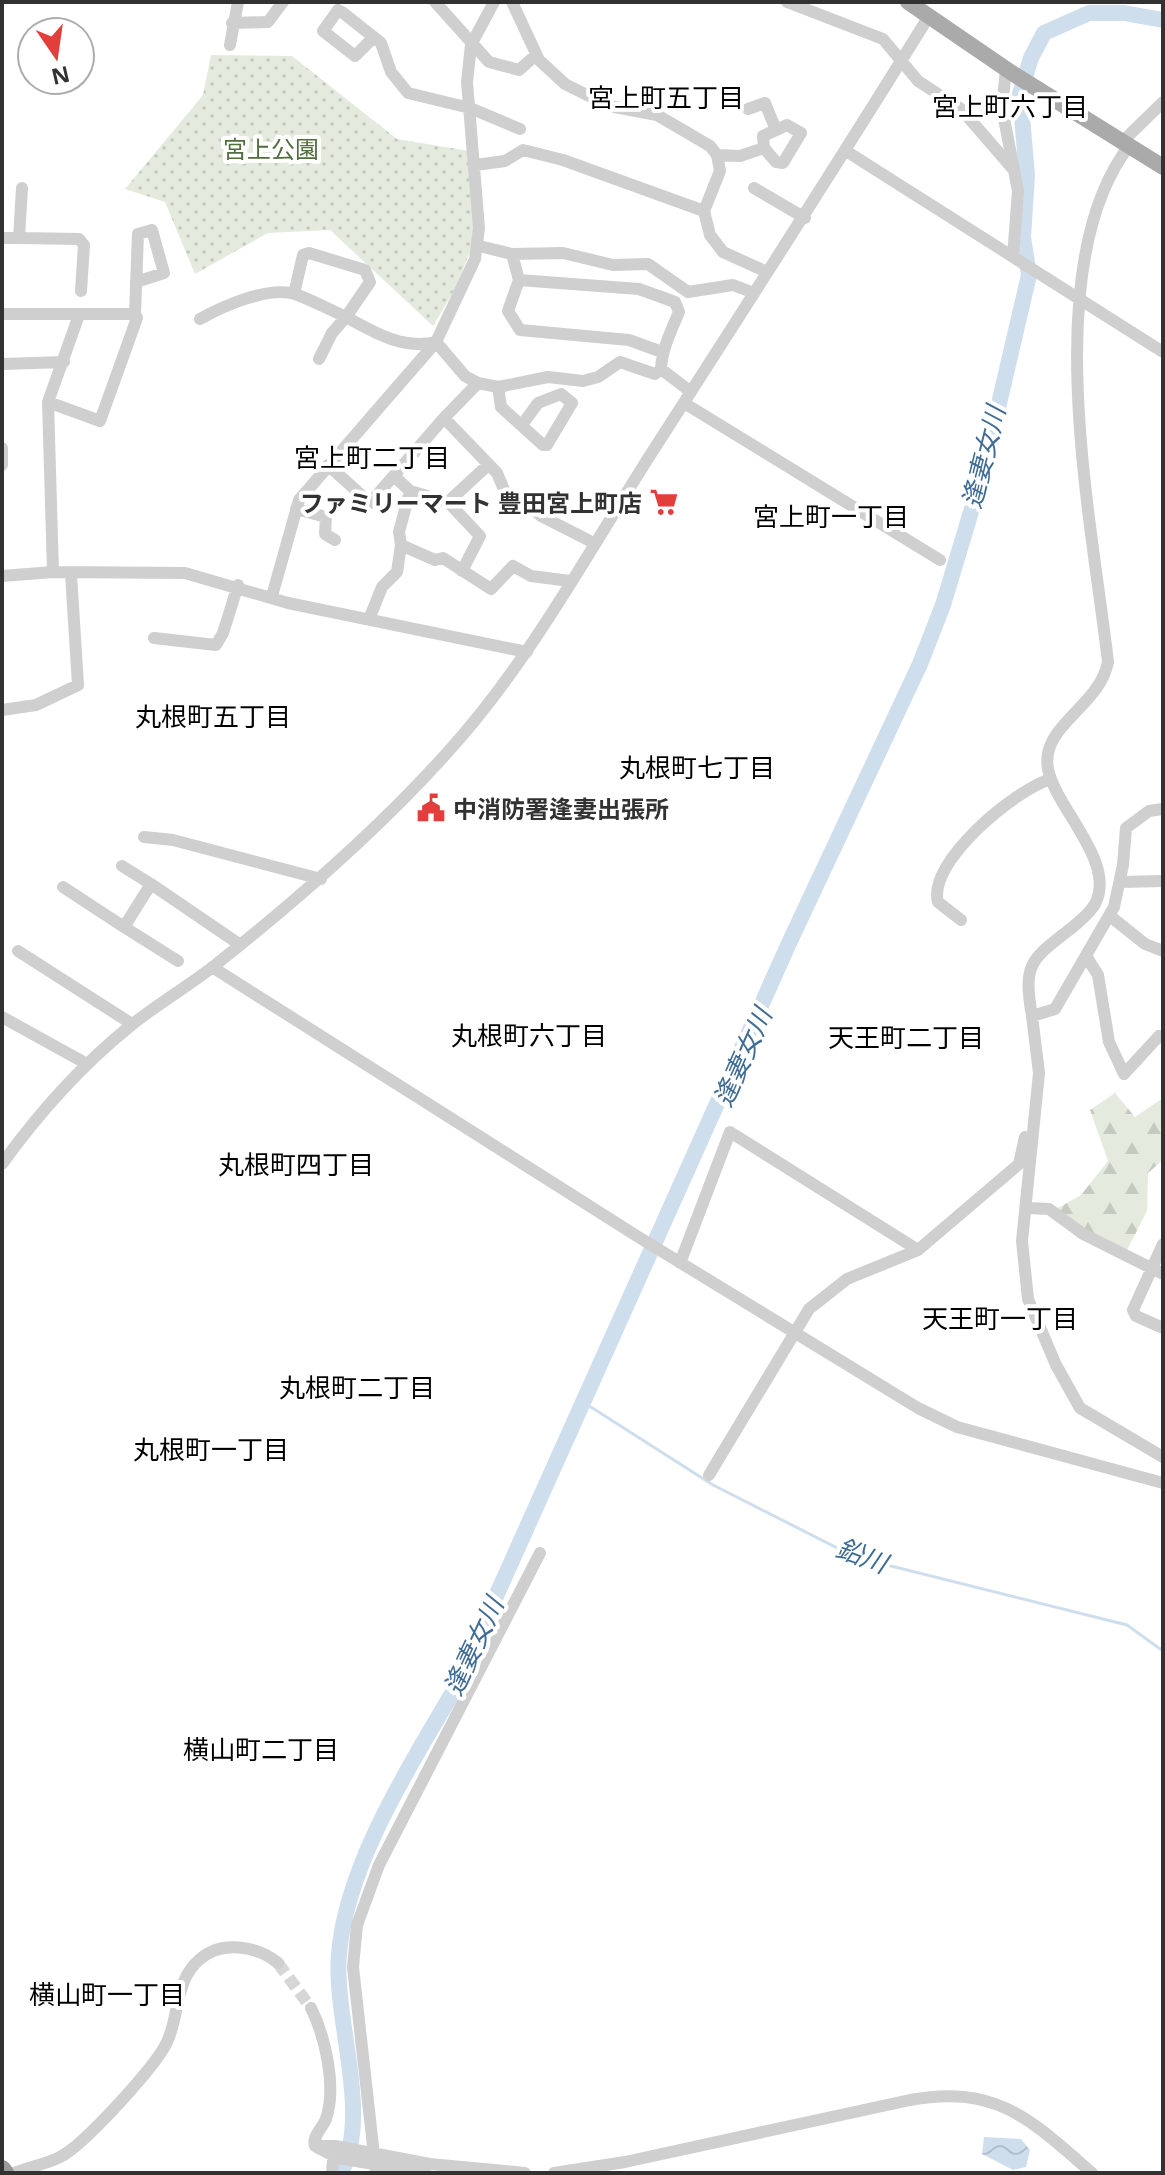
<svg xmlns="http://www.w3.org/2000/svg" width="1165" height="2175" font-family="'Open Sans','Noto Sans JP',sans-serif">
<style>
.grass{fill:url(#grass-dots)}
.forest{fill:url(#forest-firs)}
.water{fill:url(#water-waves)}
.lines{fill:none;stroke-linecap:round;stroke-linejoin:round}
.stream{stroke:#cedeed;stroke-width:3}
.river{stroke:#cedeed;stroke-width:16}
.minor-tunnel{stroke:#d6d6d6;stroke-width:12;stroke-dasharray:12 6;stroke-linecap:butt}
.minor{stroke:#cfcfcf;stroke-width:12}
.major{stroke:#aaa;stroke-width:16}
.highway{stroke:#999;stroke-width:18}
.labels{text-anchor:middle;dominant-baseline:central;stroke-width:8;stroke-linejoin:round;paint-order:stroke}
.park-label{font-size:24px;fill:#516e3f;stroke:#fff}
.poi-label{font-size:24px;font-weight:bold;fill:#323232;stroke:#fff;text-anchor:end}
.neighbourhood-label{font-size:26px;fill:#000;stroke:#fff}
.water-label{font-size:26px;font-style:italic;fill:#406c94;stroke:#fff}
</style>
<defs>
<pattern id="grass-dots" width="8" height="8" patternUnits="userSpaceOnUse" patternTransform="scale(2)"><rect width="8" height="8" fill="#e4ebde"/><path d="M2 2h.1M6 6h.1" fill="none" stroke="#c4cabf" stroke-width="1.8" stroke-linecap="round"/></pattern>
<pattern id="forest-firs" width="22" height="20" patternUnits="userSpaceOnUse" patternTransform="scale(2)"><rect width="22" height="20" fill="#e4ebde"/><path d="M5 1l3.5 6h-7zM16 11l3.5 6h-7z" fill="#c4cabf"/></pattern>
<pattern id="water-waves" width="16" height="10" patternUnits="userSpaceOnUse" patternTransform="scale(2)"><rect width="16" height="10" fill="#cedeed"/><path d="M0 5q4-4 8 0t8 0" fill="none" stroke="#b1bfcc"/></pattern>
</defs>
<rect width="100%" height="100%" fill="#fff"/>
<path class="grass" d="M 211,55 L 292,56 L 397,139 L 469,151 L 476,237 L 456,287 L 433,326 L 330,230 L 268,233 L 195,274 L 165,202 L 125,189 L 203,95 Z"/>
<path class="forest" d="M 1115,1093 L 1135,1117 L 1163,1098 L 1163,1160 L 1148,1173 L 1147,1211 L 1126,1252 L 1083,1231 L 1056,1209 L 1081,1195 L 1108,1161 L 1090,1110 Z"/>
<path class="water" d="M 984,2137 L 1021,2139 L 1030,2150 L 1026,2167 L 1013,2170 L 982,2154 Z"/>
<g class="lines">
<path class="stream" d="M 583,1402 L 713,1485 L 855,1557 L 1127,1625 L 1163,1651"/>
<path class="river" d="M 341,2173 C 372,2112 333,2019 339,1954 C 346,1866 409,1767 453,1692 L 790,941 L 920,664 L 943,605 L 983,472 L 1029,275 L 1023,237 L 1027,175 L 1020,94 L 1031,58 L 1044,33 L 1089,13 L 1124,13 L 1163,20"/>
<path class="minor-tunnel" d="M 278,1963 L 311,2008"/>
<path class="minor" d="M 435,2 L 489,62 L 519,70 L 536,55
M 512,2 L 539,60 L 565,84 L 609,106 L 657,115 L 710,146 L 717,155 L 720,171 L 704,211 L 710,235 L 723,252 L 767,272
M 787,2 L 883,39 L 918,81 L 961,109 L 1013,169
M 232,23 L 268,22 L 283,2
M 374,37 L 355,56 L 323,31 L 338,10 L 342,12 L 381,43 L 391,72 L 408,93 L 470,108 L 520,129
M 230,45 L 238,2
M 1006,69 L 1002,108 L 1018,191 L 1013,257
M 748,109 L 765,103 L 776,130
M 1123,141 L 1163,102
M 846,151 L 1163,352
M 717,155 L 740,156 L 764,148 L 776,162 L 783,163 L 801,133 L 787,125 L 763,136 L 764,148
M 475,165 L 505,161 L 523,150 L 563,160 L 704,211
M 754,188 L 805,218
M 2,238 L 19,238 L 22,188
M 19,238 L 79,239 L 84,245 L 81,291
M 479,246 L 512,254 L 563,253 L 613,265 L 648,264 L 688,292 L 733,285 L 754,293
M 512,254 L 519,280 L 508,311 L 520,330 L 629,340 L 662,352
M 519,280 L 639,289 L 675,302 L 679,312 C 671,331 662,349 661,369 L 691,392
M 294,294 L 303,255 L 309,253 L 365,270 L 370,282 L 346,317 C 375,333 403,350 436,342
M 2,314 L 135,314 L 137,318 L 100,421 L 48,402
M 135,314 L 138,234 L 152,230 L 164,273 L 136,282
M 200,319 C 223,306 268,286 295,294 C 312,300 330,310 346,317 L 332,333 L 319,359
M 436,342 L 465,376 L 478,383 L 444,418 L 497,473 L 505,492 L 520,498 L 541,516 L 594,543
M 2,364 L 64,362
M 478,383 L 498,387 L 501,407 L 543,445 L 547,445 L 572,403 L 561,394 L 538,403 L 522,425
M 498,387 L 548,377 L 583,381 L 598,377 L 620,362 L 655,374 L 661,369
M 684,403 L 940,560
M 2,448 L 2,465
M 328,465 L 370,503 L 444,418
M 394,476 L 410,491 L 448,502 L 488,465
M 448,502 L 480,536 L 462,571
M 296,509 L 326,517 L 325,534 L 335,540
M 401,545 L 399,532 L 410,491
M 53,572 L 48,402 L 79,315
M 2,576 L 53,572 L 185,573 L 288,603 L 527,652
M 272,596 L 299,500 L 436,342 L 475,259 L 479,228 L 467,82 L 471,45 L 494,2
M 370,617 L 382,587 L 397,572 L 401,545 L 435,560 L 443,558 L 491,589 L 513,566 L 531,576 L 570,581
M 154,638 L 216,645 L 223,633 L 238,585
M 2,710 L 36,705 L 78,685 L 71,574
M 1163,809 L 1149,811 L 1126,828 L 1123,865 L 1114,907 L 1055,1009 L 1032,1016 L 1039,1073 L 1022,1241 L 1028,1299 L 1056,1365 L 1080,1408 L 1163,1457
M 144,837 L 173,840 L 321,879
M 122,866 L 151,884
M 1120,882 L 1163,881
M 63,887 L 124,927 L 151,884 L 239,944
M 1110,916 L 1145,944 L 1163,951
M 961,920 L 938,902 C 927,862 1016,789 1051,779
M 124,927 L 178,961
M 18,951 L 132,1024
M 1086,956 L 1098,975 L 1109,1042 L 1124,1074 L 1159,1036 L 1163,1038
M 212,967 L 640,1238 L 918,1408 L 957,1427 L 1163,1483
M 1032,1016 C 1022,960 1033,959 1074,926 C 1082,919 1090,913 1095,904 C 1117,862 1056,809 1048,769 C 1040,725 1099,708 1108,662 C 1092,521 1037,266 1129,146
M 2,1017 L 87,1064
M 2,1164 C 38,1114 81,1066 129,1027 C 156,1005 187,987 214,966 C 296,901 376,832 446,754 C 530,662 589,550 656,446 C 748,303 840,160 929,16
M 1027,1208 L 1049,1209 L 1083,1234 L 1163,1274
M 1163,1244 L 1133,1310 L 1136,1316 L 1163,1328
M 680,1263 L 730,1132 L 918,1250
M 709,1475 L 809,1309 L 847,1279 L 918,1250 L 1019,1164 L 1025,1137
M 311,2008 C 325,2036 337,2087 326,2119 C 322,2129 312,2136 315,2146
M 315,2146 L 335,2146 L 430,2164 L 525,2173
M 318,2148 L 338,2158 L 426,2173
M 14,2173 C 29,2167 47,2164 60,2157 C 83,2146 156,2066 167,2042 C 180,2015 174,1981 200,1959 C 222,1940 257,1946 278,1963
M 332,2173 L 334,2149
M 376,2173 L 353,1967 L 357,1925 L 379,1865 L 540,1553
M 554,2173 L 625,2162 L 910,2100 C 997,2084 1031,2120 1092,2173"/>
<path class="major" d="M 908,2 L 1012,73 L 1163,167"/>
<path class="highway" d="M 2,2169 L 5,2173"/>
</g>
<defs>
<symbol id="supermarket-bare" viewBox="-9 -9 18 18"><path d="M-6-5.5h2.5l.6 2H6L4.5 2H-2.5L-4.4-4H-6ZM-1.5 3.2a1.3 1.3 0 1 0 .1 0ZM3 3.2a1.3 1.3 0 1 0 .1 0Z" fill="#e33e3b" stroke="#fff" stroke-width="2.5" paint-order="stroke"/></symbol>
<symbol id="civic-bare" viewBox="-9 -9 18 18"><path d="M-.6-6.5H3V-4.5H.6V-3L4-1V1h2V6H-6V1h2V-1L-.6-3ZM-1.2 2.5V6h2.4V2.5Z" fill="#e33e3b" stroke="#fff" stroke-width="2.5" paint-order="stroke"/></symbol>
</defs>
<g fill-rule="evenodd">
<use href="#supermarket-bare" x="644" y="482" width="40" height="40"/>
<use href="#civic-bare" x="411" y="788" width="40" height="40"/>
</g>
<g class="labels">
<g class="park-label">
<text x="271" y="148">宮上公園</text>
</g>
<g class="poi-label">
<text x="642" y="502">ファミリーマート 豊田宮上町店</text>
<text x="453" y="808" text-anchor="start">中消防署逢妻出張所</text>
</g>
<g class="neighbourhood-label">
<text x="666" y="97">宮上町五丁目</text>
<text x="1010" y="106">宮上町六丁目</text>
<text x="372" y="457">宮上町二丁目</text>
<text x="831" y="516">宮上町一丁目</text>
<text x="213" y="716">丸根町五丁目</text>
<text x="697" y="767">丸根町七丁目</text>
<text x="529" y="1035">丸根町六丁目</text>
<text x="906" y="1037">天王町二丁目</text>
<text x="296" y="1164">丸根町四丁目</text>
<text x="1000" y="1318">天王町一丁目</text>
<text x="357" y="1387">丸根町二丁目</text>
<text x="211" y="1449">丸根町一丁目</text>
<text x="261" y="1749">横山町二丁目</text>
<text x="107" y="1994">横山町一丁目</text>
</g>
<g class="water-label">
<text transform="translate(983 457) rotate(-76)">逢妻女川</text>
<text transform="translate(742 1057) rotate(-66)">逢妻女川</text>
<text transform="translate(862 1555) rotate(20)">鉛川</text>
<text transform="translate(473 1646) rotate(-65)">逢妻女川</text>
</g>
</g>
<rect width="1165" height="2175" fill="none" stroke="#323232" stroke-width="8"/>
<g transform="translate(56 56) rotate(167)"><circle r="38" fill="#ffffff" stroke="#adadad" stroke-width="2"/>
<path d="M0-6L14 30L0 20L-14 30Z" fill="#e33e3b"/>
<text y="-12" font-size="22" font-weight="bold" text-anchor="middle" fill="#323232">N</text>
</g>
</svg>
